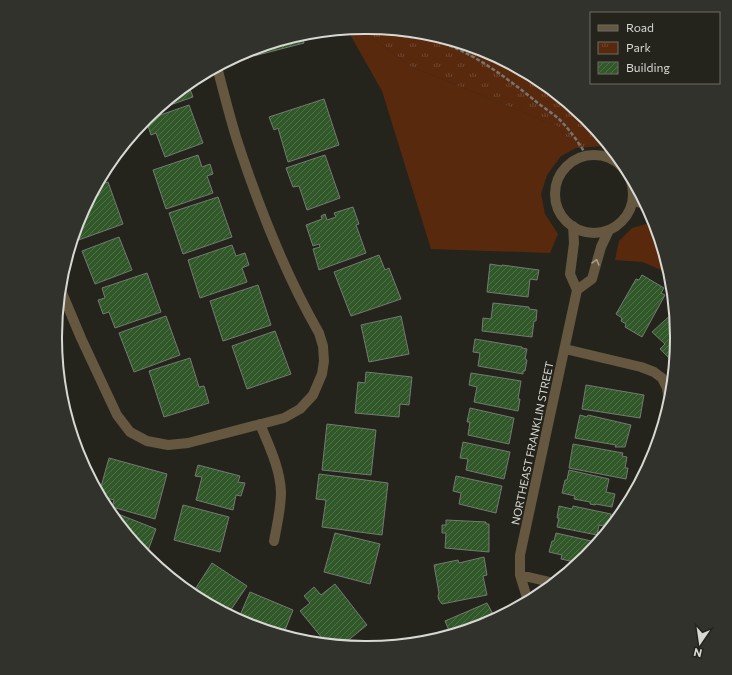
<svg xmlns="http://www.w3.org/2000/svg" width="732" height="675" font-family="Commissioner,sans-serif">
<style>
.grass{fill:#59290e}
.park{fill:url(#park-tufts)}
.building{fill:url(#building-hatch);stroke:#747a73}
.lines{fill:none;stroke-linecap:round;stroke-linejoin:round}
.path{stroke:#767670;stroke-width:2.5;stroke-dasharray:4 2;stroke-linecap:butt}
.street{stroke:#655740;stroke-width:10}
.oneway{stroke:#a49e91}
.labels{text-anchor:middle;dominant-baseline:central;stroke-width:3.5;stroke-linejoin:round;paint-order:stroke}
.street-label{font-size:11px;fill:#d7d8d3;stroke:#24241d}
.rim{fill:none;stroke:#d7d8d3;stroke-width:2}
</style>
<defs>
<pattern id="park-tufts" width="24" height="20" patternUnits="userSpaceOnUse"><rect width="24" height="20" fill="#59290e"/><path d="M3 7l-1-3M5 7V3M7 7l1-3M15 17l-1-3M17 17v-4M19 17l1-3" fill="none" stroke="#704730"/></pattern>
<pattern id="building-hatch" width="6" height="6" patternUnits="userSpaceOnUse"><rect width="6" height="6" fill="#315829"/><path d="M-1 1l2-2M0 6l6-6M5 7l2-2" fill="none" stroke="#4e6f47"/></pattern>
</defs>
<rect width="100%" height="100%" fill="#24241d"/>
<path class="grass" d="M 359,28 L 410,66 L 557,126 L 576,148 L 561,156 L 547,175 L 541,194 L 545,214 L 558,234 L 550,253 L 431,249 L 382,91 L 347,29 Z
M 646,224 L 656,228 L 670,274 L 643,262 L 615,260 L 619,241 L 632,228 Z"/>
<path class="park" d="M 366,27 L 427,33 L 485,51 L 539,79 L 586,118 L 610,148 L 601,146 L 576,148 L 557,126 L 410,66 L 359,28 Z"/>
<path class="building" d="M 302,34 L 304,43 L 254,56 L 252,49 Z
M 188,84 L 193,97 L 156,110 Z
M 324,99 L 339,145 L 288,162 L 278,128 L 274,130 L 269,117 Z
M 189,105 L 203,143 L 165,157 L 156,133 L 151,135 L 146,120 Z
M 198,155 L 202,167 L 210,164 L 213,174 L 207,176 L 213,193 L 166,209 L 153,170 Z
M 325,155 L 340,198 L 307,210 L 299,186 L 293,187 L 286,168 Z
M 105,170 L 108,178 L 99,181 Z
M 108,182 L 123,224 L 73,242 L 79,218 L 97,186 Z
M 218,197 L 232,237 L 183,254 L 169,213 Z
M 353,207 L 359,224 L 356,225 L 366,253 L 319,270 L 313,249 L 320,247 L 319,244 L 313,246 L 306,225 L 322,219 L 321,216 L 325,214 L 327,220 L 336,217 L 334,213 Z
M 119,237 L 132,270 L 95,284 L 82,251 Z
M 232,245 L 236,256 L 245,253 L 249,265 L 242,268 L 247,282 L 200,298 L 188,260 Z
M 379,255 L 385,270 L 389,268 L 401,299 L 351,316 L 334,272 Z
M 490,264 L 502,266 L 502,265 L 539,270 L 537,280 L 530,279 L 528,297 L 487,292 Z
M 147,273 L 161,312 L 115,328 L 109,312 L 103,314 L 98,300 L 105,298 L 102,288 Z
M 642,275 L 664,288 L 661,293 L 665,295 L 642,337 L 625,327 L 626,324 L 621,321 L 622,318 L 616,314 L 636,279 L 639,280 Z
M 258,285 L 271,325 L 223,341 L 210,301 Z
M 493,303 L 529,307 L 529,309 L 537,310 L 536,321 L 534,321 L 532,337 L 482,331 L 483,318 L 491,319 Z
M 674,312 L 676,338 L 675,353 L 669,358 L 660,349 L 665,344 L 652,332 Z
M 166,316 L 180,355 L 134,372 L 119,333 Z
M 401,316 L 409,354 L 369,362 L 361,325 Z
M 275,331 L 291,374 L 247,389 L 232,346 Z
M 475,339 L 522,347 L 522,348 L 527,349 L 525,359 L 527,360 L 525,371 L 523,371 L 523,374 L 478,366 L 480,353 L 473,352 Z
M 190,358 L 199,387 L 204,386 L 209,403 L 164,417 L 149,371 Z
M 366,372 L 412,377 L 409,405 L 400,404 L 399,417 L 355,413 L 358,382 L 365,383 Z
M 471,373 L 521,381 L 518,399 L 520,399 L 518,411 L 474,402 L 477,387 L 469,385 Z
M 586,385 L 644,395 L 640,418 L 582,409 Z
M 61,398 L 70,412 L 66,414 Z
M 470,408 L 514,418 L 509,444 L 468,435 L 470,422 L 467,422 Z
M 580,415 L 587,417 L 588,415 L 631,425 L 625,447 L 615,447 L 616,445 L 575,438 Z
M 327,424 L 376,430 L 371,475 L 322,470 Z
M 463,442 L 510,452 L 504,479 L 466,470 L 468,459 L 460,458 Z
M 573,444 L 623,453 L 622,456 L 627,457 L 625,468 L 628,468 L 626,479 L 569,468 Z
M 109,458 L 167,474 L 155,519 L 112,507 L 114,500 L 100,496 L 99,494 Z
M 198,465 L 240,476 L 238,482 L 245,483 L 241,496 L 236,495 L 233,510 L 196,500 L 202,477 L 195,476 Z
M 569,470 L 609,479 L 606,492 L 615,494 L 612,507 L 596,504 L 595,505 L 590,504 L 590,502 L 574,499 L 575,496 L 562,493 L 565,480 L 567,480 Z
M 319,474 L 388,483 L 382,535 L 322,527 L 326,500 L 316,499 Z
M 456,476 L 502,486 L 496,513 L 459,504 L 461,493 L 453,491 Z
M 183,505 L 229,517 L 220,552 L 174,540 Z
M 559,506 L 572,509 L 573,506 L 611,514 L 610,524 L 608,527 L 599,525 L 597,535 L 557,527 L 559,518 L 557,518 Z
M 108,510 L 156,529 L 146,556 Z
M 446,520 L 486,522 L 486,524 L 489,524 L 489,552 L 445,548 L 446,533 L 442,533 L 442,525 L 446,525 Z
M 335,533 L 380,544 L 370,584 L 324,572 Z
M 556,533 L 596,542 L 595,545 L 585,557 L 579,563 L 561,559 L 562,555 L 549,552 L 552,541 L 554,541 Z
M 484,557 L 487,575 L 483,576 L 487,595 L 442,604 L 439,600 L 438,596 L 439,593 L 434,565 L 458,560 L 459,563 Z
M 212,563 L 247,586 L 228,614 L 192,594 Z
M 335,584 L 367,625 L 341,646 L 327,644 L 300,611 L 310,603 L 304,596 L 314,587 L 321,595 Z
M 250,592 L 293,610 L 283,635 L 247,624 L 238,620 Z
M 487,603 L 494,616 L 492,616 L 494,619 L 485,624 L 451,635 L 445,621 Z"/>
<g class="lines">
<path class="path" d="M 380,28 C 397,39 421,36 440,42 C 475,54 504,76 533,99 C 541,106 551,112 559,119 C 570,130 579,143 587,156"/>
<path class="street" d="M555 194a39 39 0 1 1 78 0a39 39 0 1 1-78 0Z
M 633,201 L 645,204
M 60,288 L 81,338 L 117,415 L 130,432 L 147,441 L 168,445 L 188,443 L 284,418 L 300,409 L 313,395 L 322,374 L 324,361 L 323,346 L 319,333 C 284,272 258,205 236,137 C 229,114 223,90 217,67
M 577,290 L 592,279 L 601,247 L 609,230
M 565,349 L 641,367 L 654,372 L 662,378 L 667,388 L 669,402
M 260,424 C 269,446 280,468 281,492 C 281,508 277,525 274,541
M 520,575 L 554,583
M 528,601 L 520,575 L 520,555 L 577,290 L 570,274 L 574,243 L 573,226"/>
</g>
<defs><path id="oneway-chevron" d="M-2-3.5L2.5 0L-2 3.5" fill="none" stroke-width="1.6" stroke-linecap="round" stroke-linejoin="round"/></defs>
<use class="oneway" href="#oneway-chevron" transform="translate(596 262) rotate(-74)"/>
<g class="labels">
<g class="street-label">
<text transform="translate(532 443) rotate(-78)">NORTHEAST FRANKLIN STREET</text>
</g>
</g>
<path d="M0 0H732V675H0ZM365 34H367A303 303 0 0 1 670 337V338A303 303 0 0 1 367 641H365A303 303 0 0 1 62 338V337A303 303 0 0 1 365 34Z" fill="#32322c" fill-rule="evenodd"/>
<path class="rim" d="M365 34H367A303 303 0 0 1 670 337V338A303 303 0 0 1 367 641H365A303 303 0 0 1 62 338V337A303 303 0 0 1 365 34Z"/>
<rect x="590" y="12" width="130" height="72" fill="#24241d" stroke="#6c6c66"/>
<rect x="598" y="25" width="20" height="6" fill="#655740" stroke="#6c6c66"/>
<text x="626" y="32" font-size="12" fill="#d7d8d3">Road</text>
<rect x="598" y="42" width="20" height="12" fill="url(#park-tufts)" stroke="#6c6c66"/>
<text x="626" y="52" font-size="12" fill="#d7d8d3">Park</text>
<rect x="598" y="62" width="20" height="12" fill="url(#building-hatch)" stroke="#6c6c66"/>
<text x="626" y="72" font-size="12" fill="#d7d8d3">Building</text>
<g transform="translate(700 643) rotate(193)" stroke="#24241d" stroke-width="3" paint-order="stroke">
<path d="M0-3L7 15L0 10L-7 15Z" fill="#d7d8d3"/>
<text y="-6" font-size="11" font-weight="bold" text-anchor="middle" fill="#d7d8d3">N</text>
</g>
</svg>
